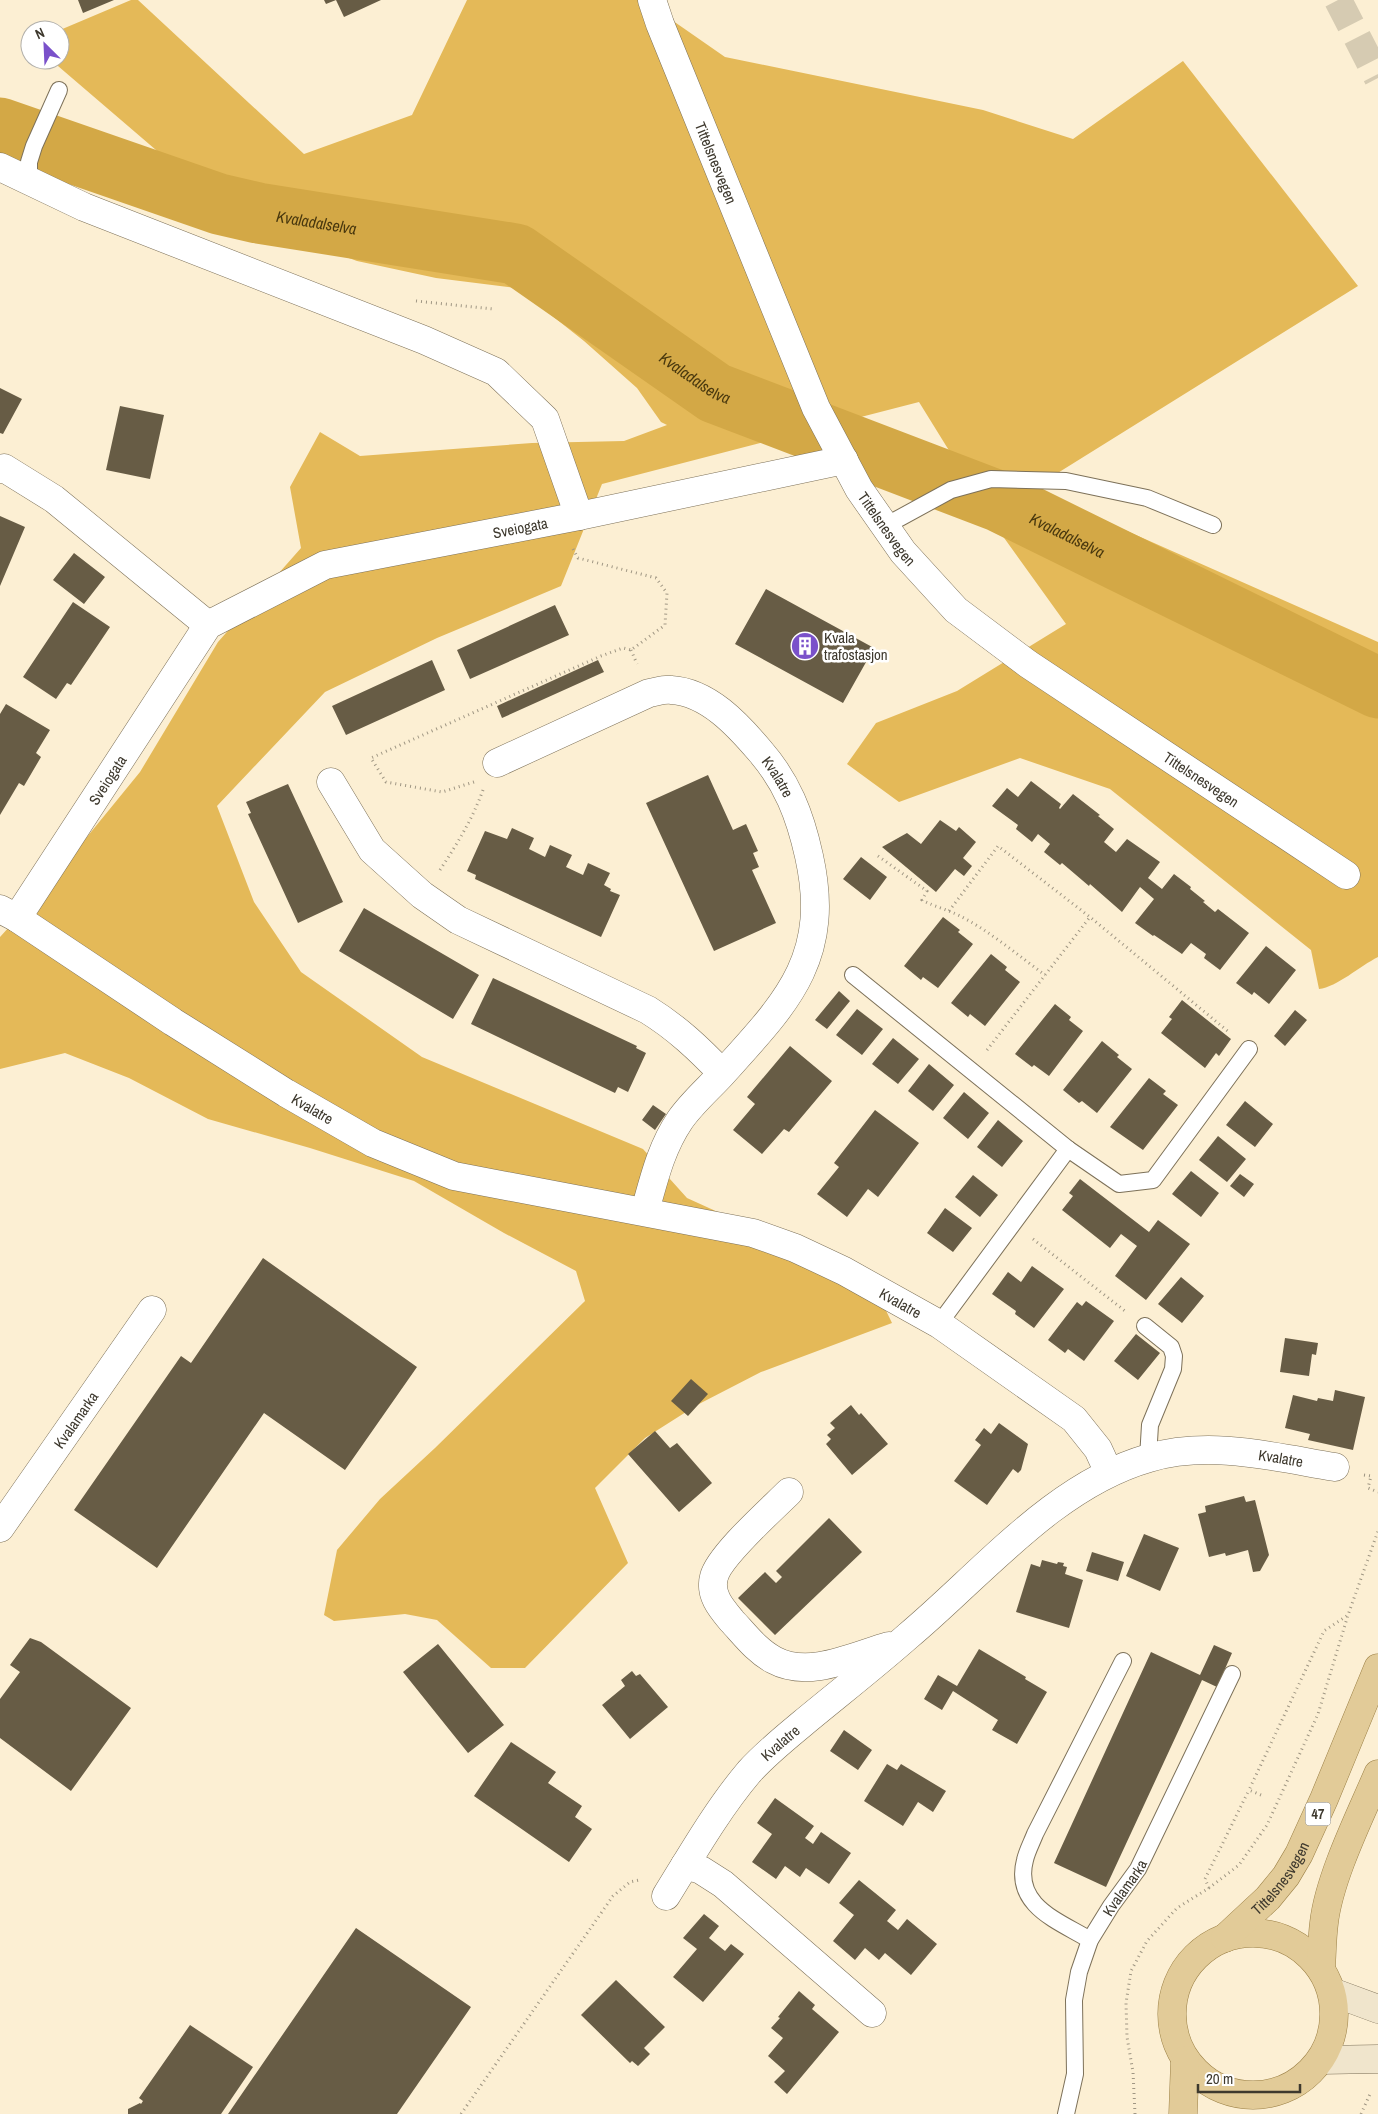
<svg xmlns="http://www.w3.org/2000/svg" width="1378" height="2114" font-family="'Archivo Narrow',sans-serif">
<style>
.forest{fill:#e4b958}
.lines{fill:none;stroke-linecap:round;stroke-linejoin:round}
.river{stroke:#d3a846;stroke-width:61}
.building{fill:#675c45}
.primary-tunnel{stroke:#d6cbb2;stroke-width:28;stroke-dasharray:28 14;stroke-linecap:butt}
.lane-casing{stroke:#7d7159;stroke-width:18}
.street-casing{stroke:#7d7159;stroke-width:29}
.secondary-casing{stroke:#7d7159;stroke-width:29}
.primary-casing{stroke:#9c8147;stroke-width:29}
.path{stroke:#9f9683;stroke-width:3;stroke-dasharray:1 4;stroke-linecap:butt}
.lane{stroke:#fff;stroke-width:16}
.street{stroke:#fff;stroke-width:28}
.secondary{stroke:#f0e5cc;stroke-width:28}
.primary{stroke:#e2cb98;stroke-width:28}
.labels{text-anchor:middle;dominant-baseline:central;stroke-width:5;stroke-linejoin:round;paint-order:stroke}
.shield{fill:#fff;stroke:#78746d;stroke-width:1}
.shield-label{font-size:14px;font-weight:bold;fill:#3e392e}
.street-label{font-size:15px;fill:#3e392e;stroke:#fff}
.poi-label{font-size:15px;fill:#3e392e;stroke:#fff;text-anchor:start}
.water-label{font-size:16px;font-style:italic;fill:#49380e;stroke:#fff}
</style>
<rect width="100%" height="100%" fill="#fcefd3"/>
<path class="forest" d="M 131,0 L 138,0 L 304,154 L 412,115 L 467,0 L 643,0 L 725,57 L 983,110 L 1073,139 L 1183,61 L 1358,286 L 1032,489 L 1378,642 L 1378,957 C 1360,966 1337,987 1319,989 L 1311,950 L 1110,789 L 1020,758 L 899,802 L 847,764 L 876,723 L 957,691 L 1066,624 L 997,528 L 919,402 L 602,484 L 561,586 L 437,638 L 325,692 L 217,806 L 254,902 L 301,972 L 422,1057 L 643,1149 L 687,1198 L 788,1244 L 878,1294 L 892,1323 L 761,1372 L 697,1405 L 645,1438 L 595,1488 L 628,1563 L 525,1668 L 491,1668 L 437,1620 L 405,1614 L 334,1621 L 324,1615 L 337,1550 L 380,1499 L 435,1448 L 585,1301 L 576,1271 L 504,1233 L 414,1181 L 310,1148 L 208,1119 L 129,1078 L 65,1053 L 0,1069 L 0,937 L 51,881 L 140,772 L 218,642 L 301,548 L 290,487 L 320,432 L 360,456 L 532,443 L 624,441 L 667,425 L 661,422 L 637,388 L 584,341 L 517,288 L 436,278 L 357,261 L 279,232 L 219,204 L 51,60 L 60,60 L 60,30 Z"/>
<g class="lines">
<path class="river" id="s1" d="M 0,128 L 219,204 L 258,213 L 516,254 L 715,393 L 998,501 L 1378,688"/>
</g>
<path class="building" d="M 78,0 L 114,0 L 83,13 Z
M 324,0 L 381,0 L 344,17 L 336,0 L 326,4 Z
M 0,388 L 22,399 L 3,434 L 0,433 Z
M 120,406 L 164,415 L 150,479 L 106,470 Z
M 0,516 L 25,527 L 0,586 Z
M 74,553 L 105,577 L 84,604 L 53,580 Z
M 766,589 L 874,648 L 843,703 L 735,644 Z
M 73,602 L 110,627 L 71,685 L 67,683 L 56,699 L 23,677 Z
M 555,605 L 569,635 L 470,679 L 457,650 Z
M 432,660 L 445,690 L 346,735 L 332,706 Z
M 598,660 L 604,672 L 502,718 L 497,706 Z
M 6,704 L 50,730 L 36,753 L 41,757 L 24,786 L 19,783 L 0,815 L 0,714 Z
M 708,775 L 733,830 L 746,824 L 758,851 L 753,853 L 759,867 L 752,870 L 776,923 L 714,951 L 646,803 Z
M 1031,781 L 1061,804 L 1059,808 L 1060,809 L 1073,794 L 1100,815 L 1098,816 L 1114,829 L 1104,842 L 1116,852 L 1127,839 L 1160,862 L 1148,878 L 1162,889 L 1174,874 L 1191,887 L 1190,889 L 1205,901 L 1203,902 L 1215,912 L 1218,909 L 1249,933 L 1220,970 L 1204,958 L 1206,954 L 1191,943 L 1182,954 L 1154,935 L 1153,936 L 1135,923 L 1154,899 L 1140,887 L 1122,912 L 1090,884 L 1089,886 L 1062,863 L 1060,865 L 1044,852 L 1050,844 L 1038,834 L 1032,842 L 1016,829 L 1018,825 L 992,806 L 1007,788 L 1018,797 Z
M 288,784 L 343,902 L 298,923 L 248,814 L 251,813 L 246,802 Z
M 940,820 L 956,831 L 959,827 L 976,842 L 963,858 L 972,866 L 964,876 L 955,869 L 936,892 L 882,847 L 907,833 L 921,844 Z
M 512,828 L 534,838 L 529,849 L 545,857 L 550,845 L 572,855 L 566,867 L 583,875 L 588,863 L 610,873 L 604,885 L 611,889 L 610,891 L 620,895 L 601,937 L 475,879 L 476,875 L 467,871 L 485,831 L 507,839 Z
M 861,857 L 887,877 L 870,900 L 843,879 Z
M 364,908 L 479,975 L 453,1019 L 339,951 Z
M 943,917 L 960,930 L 958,932 L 973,944 L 938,988 L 923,977 L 921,980 L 904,966 Z
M 1266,946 L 1296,970 L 1269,1004 L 1254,992 L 1252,995 L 1236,983 Z
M 991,954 L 1007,967 L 1005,970 L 1020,982 L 985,1026 L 970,1014 L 968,1017 L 951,1003 Z
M 493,978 L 637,1046 L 636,1048 L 646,1053 L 628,1092 L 618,1087 L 615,1093 L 471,1024 Z
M 839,991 L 850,1001 L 827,1029 L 815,1020 Z
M 1182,1000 L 1231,1039 L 1219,1056 L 1216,1053 L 1205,1068 L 1161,1033 L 1172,1019 L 1169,1017 Z
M 1055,1004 L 1071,1017 L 1069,1020 L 1083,1031 L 1049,1076 L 1034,1065 L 1032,1067 L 1015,1054 Z
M 857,1009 L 883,1029 L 862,1055 L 836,1035 Z
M 1295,1010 L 1307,1020 L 1285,1046 L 1274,1036 Z
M 893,1038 L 919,1059 L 898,1084 L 872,1064 Z
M 1102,1041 L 1119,1055 L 1117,1057 L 1132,1069 L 1097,1113 L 1082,1101 L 1079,1103 L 1063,1090 Z
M 790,1046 L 832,1081 L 789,1132 L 784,1129 L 762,1154 L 733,1130 L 755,1104 L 747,1097 Z
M 929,1064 L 954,1085 L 933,1111 L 908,1091 Z
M 1149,1078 L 1166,1091 L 1163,1094 L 1178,1105 L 1143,1150 L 1110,1127 Z
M 964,1092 L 989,1113 L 968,1139 L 943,1118 Z
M 1245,1101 L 1273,1124 L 1255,1147 L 1226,1125 Z
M 653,1105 L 666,1114 L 655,1130 L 642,1120 Z
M 875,1110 L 919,1143 L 878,1197 L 868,1189 L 847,1217 L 817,1194 L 839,1167 L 834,1163 Z
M 998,1120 L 1023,1141 L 1002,1167 L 977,1147 Z
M 1218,1136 L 1246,1159 L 1227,1182 L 1199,1160 Z
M 1191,1171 L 1219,1193 L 1201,1217 L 1172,1194 Z
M 1240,1174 L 1254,1184 L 1244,1197 L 1230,1186 Z
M 973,1175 L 998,1195 L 980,1217 L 955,1197 Z
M 1080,1179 L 1149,1232 L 1158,1220 L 1190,1244 L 1146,1300 L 1115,1276 L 1137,1246 L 1121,1234 L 1110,1248 L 1062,1210 L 1073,1196 L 1069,1193 Z
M 945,1208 L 972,1228 L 953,1252 L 927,1233 Z
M 263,1258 L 417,1367 L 345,1470 L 264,1413 L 157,1568 L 74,1510 L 181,1356 L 191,1363 Z
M 1032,1266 L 1064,1289 L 1034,1328 L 1015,1314 L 1016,1311 L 992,1294 L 1008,1272 L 1021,1282 Z
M 1181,1277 L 1204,1296 L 1182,1323 L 1158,1304 Z
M 1086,1301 L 1114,1321 L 1084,1361 L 1068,1349 L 1065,1353 L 1048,1340 L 1077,1302 L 1082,1306 Z
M 1136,1334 L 1160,1353 L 1138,1380 L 1114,1361 Z
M 1285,1338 L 1318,1343 L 1316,1355 L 1312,1354 L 1309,1376 L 1280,1372 Z
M 691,1379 L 708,1394 L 688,1416 L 671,1401 Z
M 1335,1390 L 1365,1397 L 1353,1450 L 1308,1440 L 1310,1434 L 1285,1428 L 1293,1395 L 1317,1401 L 1318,1398 L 1333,1401 Z
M 851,1405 L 859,1415 L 861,1413 L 888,1444 L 852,1475 L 826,1444 L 831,1439 L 827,1435 L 835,1428 L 830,1423 Z
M 999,1423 L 1028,1444 L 1021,1470 L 1018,1473 L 1013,1469 L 987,1505 L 954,1481 L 981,1445 L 975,1440 L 984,1428 L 991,1434 Z
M 655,1431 L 670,1448 L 677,1443 L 712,1483 L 679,1512 L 628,1454 Z
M 1244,1496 L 1246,1502 L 1255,1500 L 1269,1555 L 1260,1571 L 1253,1572 L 1248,1550 L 1226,1556 L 1225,1553 L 1209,1557 L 1198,1514 L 1206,1512 L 1205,1506 Z
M 829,1518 L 862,1552 L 775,1635 L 738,1598 L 765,1572 L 776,1583 L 782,1577 L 776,1571 Z
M 1144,1534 L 1179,1548 L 1160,1591 L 1126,1576 Z
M 1092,1552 L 1124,1562 L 1118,1581 L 1086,1571 Z
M 1042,1560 L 1057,1564 L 1058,1562 L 1064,1563 L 1063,1566 L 1067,1567 L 1065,1574 L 1083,1580 L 1069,1628 L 1016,1612 L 1031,1564 L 1040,1567 Z
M 30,1638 L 41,1642 L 131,1708 L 71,1791 L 0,1738 L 0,1699 L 20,1672 L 10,1665 Z
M 438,1644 L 504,1725 L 468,1753 L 403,1672 Z
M 1214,1645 L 1232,1653 L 1217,1687 L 1202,1680 L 1106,1887 L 1054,1863 L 1151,1652 L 1200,1675 Z
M 979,1649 L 1026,1677 L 1025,1679 L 1047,1692 L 1017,1744 L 992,1730 L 998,1720 L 953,1691 L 942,1710 L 924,1699 L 938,1675 L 957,1686 Z
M 632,1671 L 636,1676 L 640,1674 L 668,1707 L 630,1739 L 602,1705 L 625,1686 L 621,1680 Z
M 844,1730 L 872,1750 L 858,1770 L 830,1751 Z
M 511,1742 L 556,1772 L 548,1783 L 582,1806 L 575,1817 L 592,1829 L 569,1862 L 474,1796 Z
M 887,1764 L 897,1770 L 901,1764 L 946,1791 L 933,1812 L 918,1802 L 903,1826 L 864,1801 Z
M 775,1798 L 814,1826 L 805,1838 L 813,1844 L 821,1832 L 851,1853 L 829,1884 L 806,1868 L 800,1877 L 785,1866 L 776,1879 L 752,1862 L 772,1834 L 757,1823 Z
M 859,1880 L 896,1910 L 887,1921 L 898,1930 L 907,1919 L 937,1944 L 911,1975 L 885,1953 L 879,1960 L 865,1948 L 855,1960 L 833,1941 L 854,1915 L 839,1903 Z
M 704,1914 L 719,1926 L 709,1938 L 725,1951 L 731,1944 L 744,1954 L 703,2002 L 673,1977 L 697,1949 L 683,1938 Z
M 356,1928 L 471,2007 L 397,2114 L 228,2114 Z
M 616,1980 L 665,2027 L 644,2048 L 650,2054 L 638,2066 L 632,2061 L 630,2063 L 581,2015 Z
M 799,1991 L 815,2005 L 812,2009 L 839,2032 L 787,2094 L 774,2082 L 785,2071 L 768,2056 L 783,2038 L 771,2028 L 780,2018 L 778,2017 Z
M 190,2025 L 253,2067 L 221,2114 L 128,2114 L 128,2109 L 140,2103 L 141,2104 L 143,2101 L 139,2098 Z"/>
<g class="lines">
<path class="primary-tunnel" d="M 1338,0 L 1378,78"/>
<defs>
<g id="lane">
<path d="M 29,182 L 29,162 L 34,146 L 59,90"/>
<path d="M 885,526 L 951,490 L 991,479 L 1066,481 L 1147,498 L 1213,525"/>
<path d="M 853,975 L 1068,1149 L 1119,1184 L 1153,1180 L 1249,1049"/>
<path d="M 939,1324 L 1068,1149"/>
<path d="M 1145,1326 L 1171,1347 L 1174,1356 L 1173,1369 L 1150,1425 L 1148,1458"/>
<path d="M 1090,1940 C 1059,1921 1013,1906 1025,1860 C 1027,1851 1032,1842 1035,1834 L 1123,1661"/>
<path id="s2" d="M 1066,2114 L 1075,2074 L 1074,2000 L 1079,1972 L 1090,1940 L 1111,1906 L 1138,1869 L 1232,1674"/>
</g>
<g id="street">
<path id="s3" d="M 652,0 L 660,24 L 816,408 L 859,489 L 903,552 L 956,610 L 1028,664 L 1346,875"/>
<path d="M 0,167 L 84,207 L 424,340 L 496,372 L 545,419 L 579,516"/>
<path d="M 0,469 L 4,468 L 54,499 L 208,625"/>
<path id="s4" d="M 497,763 L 649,693 C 656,692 664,689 671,690 C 708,692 738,725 760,751 C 787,782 800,815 809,856 C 832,959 786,1003 721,1075 C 707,1090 691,1104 680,1120 C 661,1148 654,1179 645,1211"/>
<path d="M 331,782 L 372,850 L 422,895 L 458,920 L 648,1010 C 677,1028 699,1049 722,1073"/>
<path id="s5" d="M 0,909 L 17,918 L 173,1022 L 286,1093 L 373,1143 L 454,1176 L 753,1233 L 795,1248 L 844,1271 L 939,1324 L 1074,1419 L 1098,1449 L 1109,1473"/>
<path id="s6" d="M 17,918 L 208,625 L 325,565 L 579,516 L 844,460"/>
<path d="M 789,1492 C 772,1509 719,1556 714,1577 C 709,1595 722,1609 732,1621 C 745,1635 757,1651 774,1660 C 809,1679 854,1656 889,1646"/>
<path id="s7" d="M 0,1528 L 152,1310"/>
<path d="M 685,1865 L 701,1870 L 723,1884 L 872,2013"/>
<path id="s8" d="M 666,1896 C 692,1854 717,1810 749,1772 C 765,1754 785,1738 803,1723 C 838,1694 874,1666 908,1636 C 982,1574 1054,1485 1149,1458 C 1210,1440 1274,1457 1335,1467"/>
</g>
<path id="secondary" d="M 1332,1992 L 1378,2009
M 1321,2060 L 1378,2059"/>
<g id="primary">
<circle cx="1253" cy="2014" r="81"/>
<path id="s9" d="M 1225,1938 L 1268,1898 L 1286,1876 L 1299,1854 L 1324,1799 L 1378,1668"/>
<path d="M 1321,1969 C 1322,1954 1322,1938 1324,1923 C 1329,1878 1360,1816 1378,1774"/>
<path d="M 1183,2114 L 1185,2060"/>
</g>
</defs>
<use href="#lane" class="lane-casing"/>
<use href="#street" class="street-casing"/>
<use href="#secondary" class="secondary-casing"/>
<use href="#primary" class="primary-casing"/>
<path class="path" d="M 416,301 L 493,309
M 573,549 L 578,558 L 656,578 L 667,593 L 665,625 L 631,650
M 631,650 L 637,664
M 474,782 L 442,792 L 386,782 L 371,758 L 601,656 L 623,648 L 631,650
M 878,856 L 927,891 L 922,900 C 935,907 946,909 958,915 C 987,929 1019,956 1045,975
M 440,870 C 457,844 472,820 483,790
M 949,911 L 998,846 L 1090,917 L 1230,1033
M 987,1050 L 1090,917
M 1033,1239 L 1125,1311
M 1364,1475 L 1371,1476 L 1368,1488 L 1378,1492
M 1261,1795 L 1249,1790 L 1324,1631 L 1348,1615
M 1209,1888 L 1205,1879 L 1249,1790
M 461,2114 L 613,1896 L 630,1882 L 639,1880
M 1135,2114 L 1133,2072 L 1127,2037 L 1126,2003 L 1131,1971 L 1147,1941 L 1177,1908 L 1209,1888 L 1239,1865 L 1267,1825 L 1318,1714 L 1348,1615 L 1378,1531
M 1361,2114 L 1370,2094"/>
<use href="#lane" class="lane"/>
<use href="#street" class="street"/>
<use href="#secondary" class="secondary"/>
<use href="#primary" class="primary"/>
</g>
<defs>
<symbol id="building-disc" viewBox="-11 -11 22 22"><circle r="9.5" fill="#7a51ca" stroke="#fff"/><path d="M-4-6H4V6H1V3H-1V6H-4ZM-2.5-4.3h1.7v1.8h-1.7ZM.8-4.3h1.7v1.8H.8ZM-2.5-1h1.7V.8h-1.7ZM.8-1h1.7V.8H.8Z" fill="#fff"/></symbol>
</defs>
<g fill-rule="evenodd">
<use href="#building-disc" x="789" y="630" width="32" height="32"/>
</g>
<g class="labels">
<rect class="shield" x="1305.5" y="1802.5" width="25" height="23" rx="4"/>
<g class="shield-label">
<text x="1318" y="1814">47</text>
</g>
<g class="street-label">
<text stroke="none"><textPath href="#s3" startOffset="175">Tittelsnesvegen</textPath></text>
<text stroke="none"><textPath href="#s6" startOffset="680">Sveiogata</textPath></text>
<text stroke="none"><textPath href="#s3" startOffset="580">Tittelsnesvegen</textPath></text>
<text stroke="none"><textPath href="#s4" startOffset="332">Kvalatre</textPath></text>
<text stroke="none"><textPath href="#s3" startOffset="985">Tittelsnesvegen</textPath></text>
<text stroke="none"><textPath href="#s6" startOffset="165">Sveiogata</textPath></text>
<text stroke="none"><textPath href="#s5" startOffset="371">Kvalatre</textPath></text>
<text stroke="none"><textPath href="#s5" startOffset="996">Kvalatre</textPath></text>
<text stroke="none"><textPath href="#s7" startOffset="132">Kvalamarka</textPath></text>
<text stroke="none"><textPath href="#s8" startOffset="794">Kvalatre</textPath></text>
<text stroke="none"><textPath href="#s8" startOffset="192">Kvalatre</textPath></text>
<text stroke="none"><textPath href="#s9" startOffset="82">Tittelsnesvegen</textPath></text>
<text stroke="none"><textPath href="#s2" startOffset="240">Kvalamarka</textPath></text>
</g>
<g class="poi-label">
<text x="824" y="637">Kvala<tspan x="824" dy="17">trafostasjon</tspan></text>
</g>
<g class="water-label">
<text stroke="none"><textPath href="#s1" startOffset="331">Kvaladalselva</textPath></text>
<text stroke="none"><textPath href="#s1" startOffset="751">Kvaladalselva</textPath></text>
<text stroke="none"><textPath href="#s1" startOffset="1156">Kvaladalselva</textPath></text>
</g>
</g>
<g transform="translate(45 45) rotate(336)"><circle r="24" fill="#ffffff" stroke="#b2b0ab"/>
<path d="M0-4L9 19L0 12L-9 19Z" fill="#7a51ca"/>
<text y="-8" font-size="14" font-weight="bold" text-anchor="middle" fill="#3e392e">N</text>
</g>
<path d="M1198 2084v8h102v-8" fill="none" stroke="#3e392e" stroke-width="2.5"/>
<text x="1206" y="2084" font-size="15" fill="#3e392e" stroke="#ffffff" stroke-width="4" paint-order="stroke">20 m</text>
</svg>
